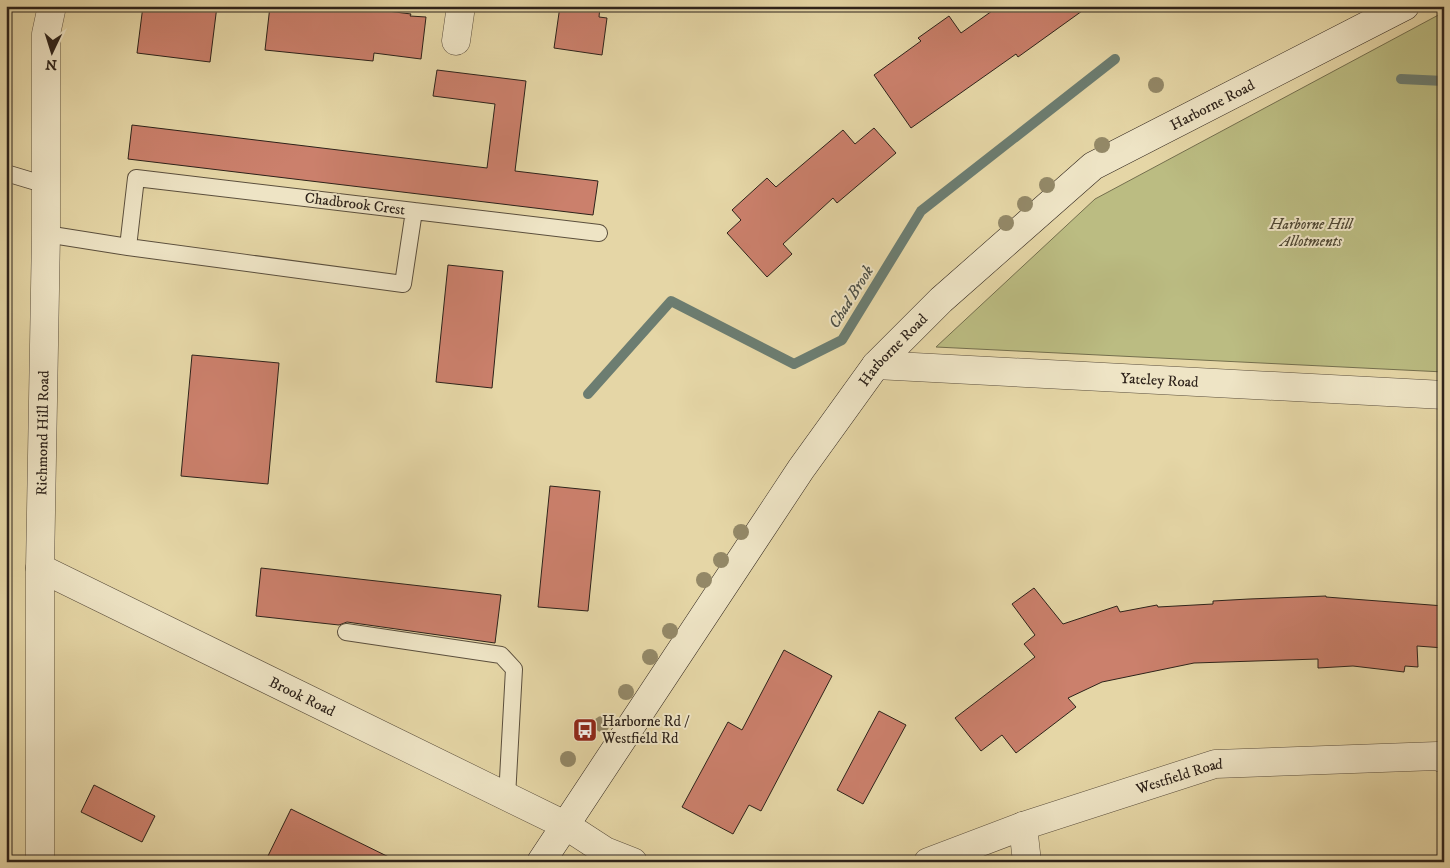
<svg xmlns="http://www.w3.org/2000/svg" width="1450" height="868" font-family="'IM FELL DW Pica',serif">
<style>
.green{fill:#bbbc82;stroke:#746f4e}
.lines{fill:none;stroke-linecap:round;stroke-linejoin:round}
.stream{stroke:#6c7d71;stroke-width:10}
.building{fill:#cb806c;stroke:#2d221a}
.service-casing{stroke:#5b4f3d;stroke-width:18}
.minor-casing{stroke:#5b4f3d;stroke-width:29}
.tertiary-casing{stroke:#5b4f3d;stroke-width:29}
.secondary-casing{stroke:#2d221a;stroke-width:29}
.service{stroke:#eee4c5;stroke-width:16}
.minor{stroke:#eee4c5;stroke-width:28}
.tertiary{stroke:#eee4c5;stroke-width:28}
.secondary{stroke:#eee4c5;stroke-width:28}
.tree{fill:#938867}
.labels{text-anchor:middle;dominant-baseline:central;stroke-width:4;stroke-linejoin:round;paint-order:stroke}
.street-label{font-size:15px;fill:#2d221a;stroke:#eee4c5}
.park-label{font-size:15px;font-style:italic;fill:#504834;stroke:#eee4c5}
.poi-label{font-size:15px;fill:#2d221a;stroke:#eee4c5;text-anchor:start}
.water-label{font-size:16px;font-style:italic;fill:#4c4f46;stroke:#eee4c5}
</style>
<rect width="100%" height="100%" fill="#e5d6a6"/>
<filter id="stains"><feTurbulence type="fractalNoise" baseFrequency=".004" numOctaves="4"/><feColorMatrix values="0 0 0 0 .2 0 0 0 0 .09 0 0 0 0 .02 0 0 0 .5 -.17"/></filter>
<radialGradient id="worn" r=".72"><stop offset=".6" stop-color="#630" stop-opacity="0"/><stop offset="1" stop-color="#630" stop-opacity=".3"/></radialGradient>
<path class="green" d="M 1444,12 L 1444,372 L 936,347 L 1095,199 Z
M 6,146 L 10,147 L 9,862 L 6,862 Z"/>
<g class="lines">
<path class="stream" d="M 1401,79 L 1444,81
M 588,394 L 671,301 L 794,364 L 842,340 L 921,211 L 1115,59"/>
</g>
<path class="building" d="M 143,6 L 217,6 L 210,62 L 137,53 Z
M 270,6 L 348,6 L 411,14 L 410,16 L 426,17 L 421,59 L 374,53 L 373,61 L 265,50 Z
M 560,6 L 600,6 L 599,17 L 607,18 L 602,55 L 554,48 Z
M 999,6 L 1089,6 L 1018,57 L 1016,54 L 911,128 L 874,75 L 921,41 L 918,38 L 949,16 L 961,33 Z
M 437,70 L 526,81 L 515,171 L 598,181 L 593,215 L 128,159 L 132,125 L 487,168 L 495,104 L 433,96 Z
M 874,128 L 896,153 L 837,203 L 833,198 L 783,244 L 792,254 L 767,277 L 727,233 L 741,220 L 732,210 L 767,178 L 776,187 L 843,130 L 855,144 Z
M 448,265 L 503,271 L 492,388 L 436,382 Z
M 192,355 L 279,363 L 268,484 L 181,476 Z
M 550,486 L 600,491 L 588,611 L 538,607 Z
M 261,568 L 501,595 L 495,643 L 347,622 L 339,625 L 256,616 Z
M 1034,588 L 1063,624 L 1117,606 L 1120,612 L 1157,605 L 1158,607 L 1213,604 L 1213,601 L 1249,599 L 1326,596 L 1326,597 L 1444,606 L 1444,648 L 1417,646 L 1418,667 L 1405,666 L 1404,672 L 1353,666 L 1318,668 L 1318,659 L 1194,663 L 1102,682 L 1068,698 L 1076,707 L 1016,753 L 1002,735 L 981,751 L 955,718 L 1035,657 L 1024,644 L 1035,635 L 1012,604 Z
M 784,650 L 832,676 L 761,811 L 749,805 L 733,834 L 682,807 L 728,722 L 742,730 Z
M 879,711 L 906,725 L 863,804 L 837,790 Z
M 94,785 L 155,816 L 142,842 L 81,812 Z
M 291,809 L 399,862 L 265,862 Z"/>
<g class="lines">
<defs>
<path id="service" d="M 6,173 L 46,185
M 414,211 L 599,233
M 46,234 L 128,247 L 403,284 L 414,211 L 136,178 L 128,247
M 346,632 L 501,655 L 514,669 L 507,797"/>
<g id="minor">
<path d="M 456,41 L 461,6"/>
<path id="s1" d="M 876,365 L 1444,395"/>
<path id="s2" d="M 40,568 L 565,825 L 605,851 L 633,862"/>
<path d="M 1023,826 L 1027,862"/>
<path id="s3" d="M 928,862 L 1023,826 L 1215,764 L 1437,756 L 1444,759"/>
</g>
<g id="tertiary">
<path id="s4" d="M 40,862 L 40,568 L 46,234 L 46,34 L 52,6"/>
</g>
<g id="secondary">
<path id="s5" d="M 541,862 L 801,469 L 876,365 L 941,300 L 1093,166 L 1405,6"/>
</g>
</defs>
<use href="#service" class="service-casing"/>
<use href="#minor" class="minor-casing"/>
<use href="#tertiary" class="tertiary-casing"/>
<use href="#secondary" class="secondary-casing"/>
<use href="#service" class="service"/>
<use href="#minor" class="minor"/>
<use href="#tertiary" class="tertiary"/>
<use href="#secondary" class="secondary"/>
</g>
<g class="tree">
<circle cx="1156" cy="85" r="8"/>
<circle cx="1102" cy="145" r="8"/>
<circle cx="1047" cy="185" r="8"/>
<circle cx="1025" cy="204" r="8"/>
<circle cx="1006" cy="223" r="8"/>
<circle cx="741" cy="532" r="8"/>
<circle cx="721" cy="560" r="8"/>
<circle cx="704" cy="580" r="8"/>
<circle cx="670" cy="631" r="8"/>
<circle cx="650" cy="657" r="8"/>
<circle cx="626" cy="692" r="8"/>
<circle cx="602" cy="724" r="8"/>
<circle cx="568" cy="759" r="8"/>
</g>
<defs>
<symbol id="bus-square" viewBox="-11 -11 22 22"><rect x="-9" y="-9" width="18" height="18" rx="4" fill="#8f2418" stroke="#eee4c5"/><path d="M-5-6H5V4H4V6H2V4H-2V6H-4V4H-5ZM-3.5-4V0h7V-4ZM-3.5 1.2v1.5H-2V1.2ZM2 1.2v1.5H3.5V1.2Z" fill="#fff"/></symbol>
</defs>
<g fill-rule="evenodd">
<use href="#bus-square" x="571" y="716" width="28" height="28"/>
</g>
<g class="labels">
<g class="street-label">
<text stroke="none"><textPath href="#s5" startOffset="1028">Harborne Road</textPath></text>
<text transform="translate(355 204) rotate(7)">Chadbrook Crest</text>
<text stroke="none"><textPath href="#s5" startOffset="622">Harborne Road</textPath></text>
<text stroke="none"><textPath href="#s1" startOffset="284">Yateley Road</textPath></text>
<text stroke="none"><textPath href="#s4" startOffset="429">Richmond Hill Road</textPath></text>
<text stroke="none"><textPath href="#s2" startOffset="292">Brook Road</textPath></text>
<text stroke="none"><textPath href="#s3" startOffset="266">Westfield Road</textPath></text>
</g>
<g class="park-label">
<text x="1311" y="224">Harborne Hill<tspan x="1311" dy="17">Allotments</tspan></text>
</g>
<g class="poi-label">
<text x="602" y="721">Harborne Rd /<tspan x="602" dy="17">Westfield Rd</tspan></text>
</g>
<g class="water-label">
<text transform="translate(851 297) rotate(-58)">Chad Brook</text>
</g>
</g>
<rect width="1450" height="868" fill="none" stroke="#e5d6a6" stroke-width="25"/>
<rect x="8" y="8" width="1435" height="853" fill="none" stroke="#2d221a" stroke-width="2.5"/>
<rect x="12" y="12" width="1425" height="843" fill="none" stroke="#2d221a"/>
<g transform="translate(52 52) rotate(184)" stroke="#eee4c5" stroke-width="4" paint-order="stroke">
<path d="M0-4L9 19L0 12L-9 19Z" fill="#2d221a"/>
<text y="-8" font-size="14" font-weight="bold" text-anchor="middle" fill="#2d221a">N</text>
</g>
<rect width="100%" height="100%" filter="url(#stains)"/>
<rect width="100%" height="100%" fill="url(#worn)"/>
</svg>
